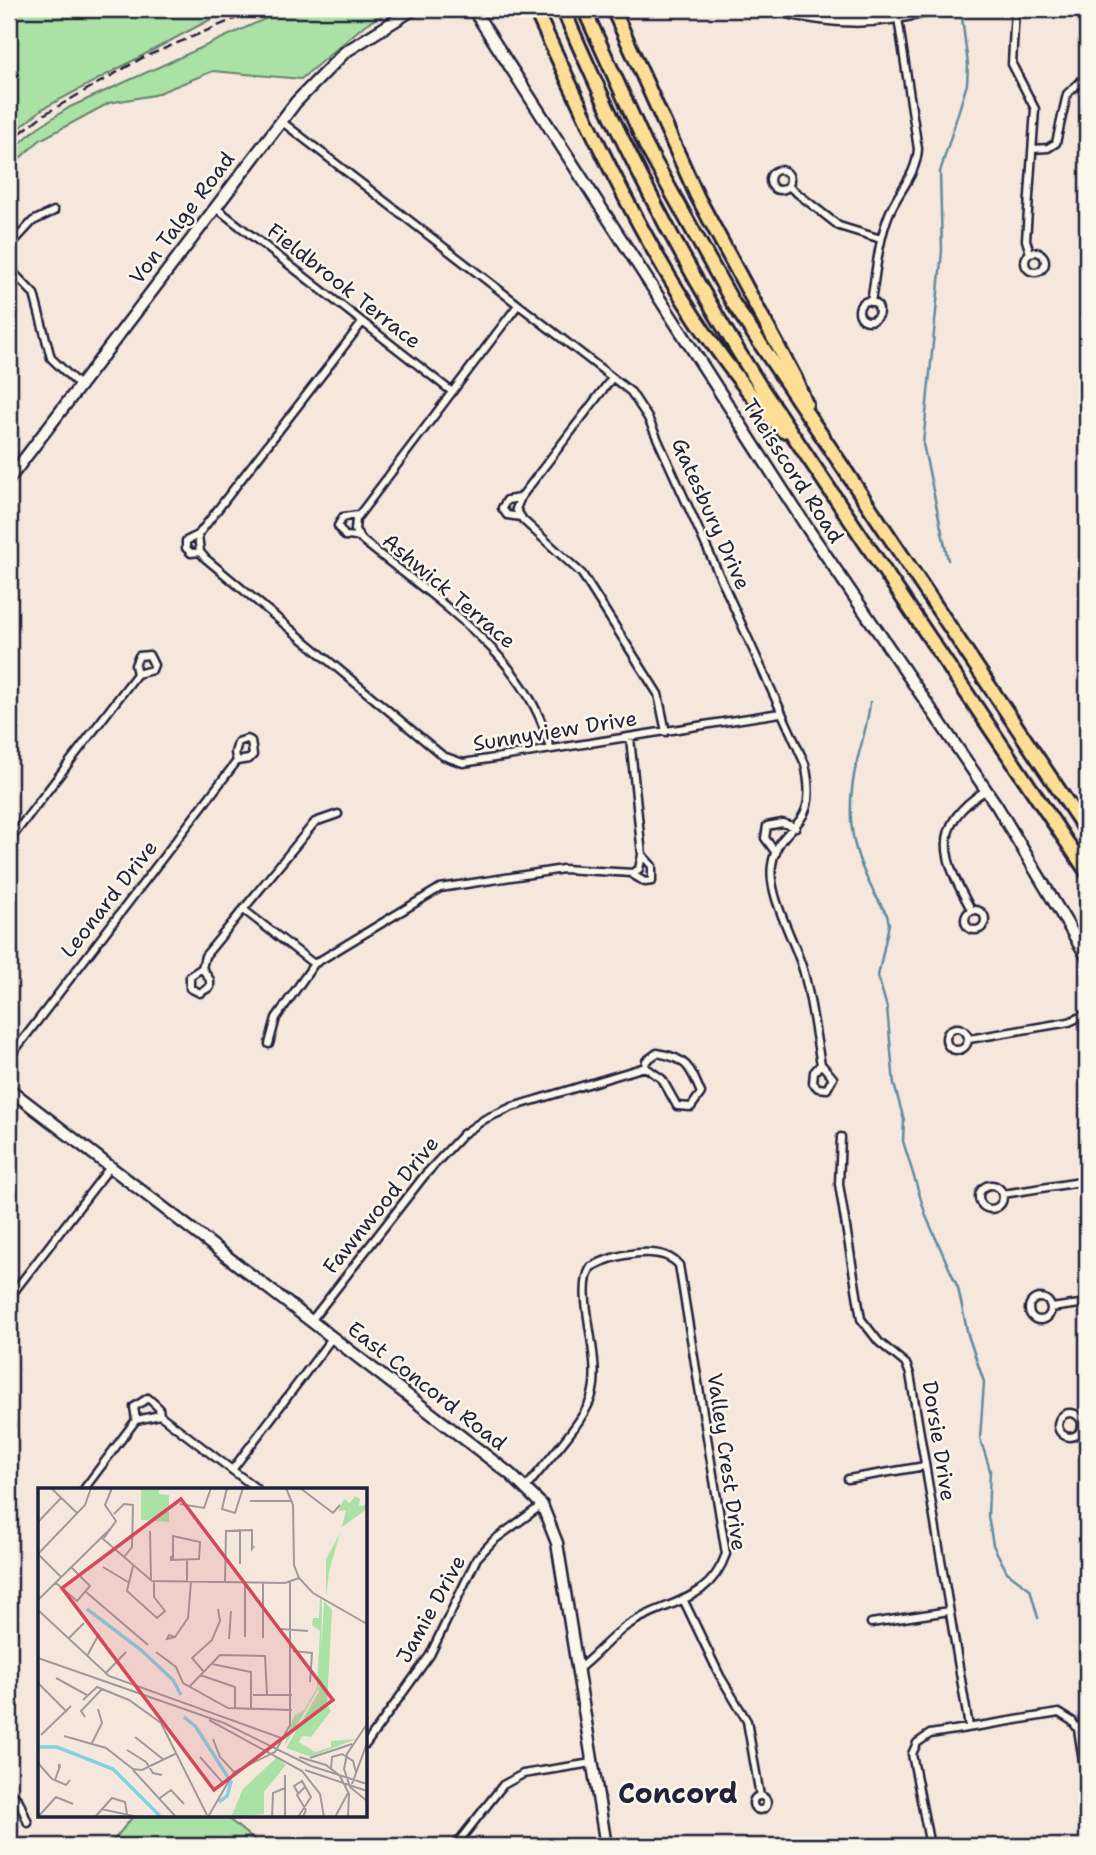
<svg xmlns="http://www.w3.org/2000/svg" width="1096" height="1855" font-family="'Shantell Sans',sans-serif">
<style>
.green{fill:#aae2a5;stroke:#668270;stroke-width:2}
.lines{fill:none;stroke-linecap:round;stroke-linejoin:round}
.stream{stroke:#5d8ba0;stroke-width:2.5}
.street-casing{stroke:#22223b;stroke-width:11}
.secondary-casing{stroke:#22223b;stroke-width:15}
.highway-casing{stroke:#22223b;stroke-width:18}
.street{stroke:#fbf7ec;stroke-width:6}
.secondary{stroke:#fbf7ec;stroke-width:10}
.highway{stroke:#fcde96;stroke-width:12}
.rail{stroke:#22223b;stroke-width:2.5;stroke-dasharray:10 5;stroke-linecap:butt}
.labels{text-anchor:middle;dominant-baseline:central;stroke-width:5;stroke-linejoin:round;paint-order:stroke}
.street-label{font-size:21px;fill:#22223b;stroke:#fbf7ec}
.district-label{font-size:28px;font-weight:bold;fill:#22223b;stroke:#fbf7ec}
.inset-river{fill:none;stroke:#84d1e3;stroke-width:3.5}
.inset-road{fill:none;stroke:#a1989c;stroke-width:2}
.view{fill:#d1495b;fill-opacity:0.15;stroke:#d1495b;stroke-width:3.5}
.inset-edge{fill:none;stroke:#22223b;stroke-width:3.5}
</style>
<rect width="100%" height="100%" fill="#f6e7dd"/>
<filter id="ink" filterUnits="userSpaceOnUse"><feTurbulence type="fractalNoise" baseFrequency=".0143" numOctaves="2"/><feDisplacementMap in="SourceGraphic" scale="14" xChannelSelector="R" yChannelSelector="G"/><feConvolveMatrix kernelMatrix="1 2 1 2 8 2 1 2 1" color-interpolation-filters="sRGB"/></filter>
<g filter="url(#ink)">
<path class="green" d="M 26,9 L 41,11 L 230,9 L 42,109 L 9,137 L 9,16 L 16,10 Z
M 287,9 L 394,9 L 366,24 L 301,79 L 213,71 L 154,95 L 109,103 L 40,140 L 9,168 L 9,153 L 37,128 L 70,107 Z
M 134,1815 L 224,1815 L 261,1846 L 109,1846 Z"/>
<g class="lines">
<path class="stream" d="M 948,560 L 923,444 L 942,251 L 940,172 L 967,84 L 968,65 L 961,9
M 870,702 C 868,723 862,741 857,761 C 842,823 854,862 887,915 L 889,924 L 878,976 L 887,1008 L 894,1084 L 904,1120 L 903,1141 L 926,1216 L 958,1288 L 968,1335 L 984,1382 L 980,1438 L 990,1470 L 988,1516 L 993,1545 L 1007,1572 L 1030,1589 L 1038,1618"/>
<defs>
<path id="street" d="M 1015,9 L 1012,64 L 1035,109 L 1026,240 L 1030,253
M 281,121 L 631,392 L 648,418 L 805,764 C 821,835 779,818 772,865 C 767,896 796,942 804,973 C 812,1003 815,1034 821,1064 L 814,1072 L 813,1083 L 818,1088 L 827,1089 L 833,1078 L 821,1064
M 1033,149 L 1048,148 L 1056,143 L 1067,94 L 1082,80
M770 180a10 10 0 1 1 20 0a10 10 0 1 1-20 0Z
M 788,186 L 839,226 L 881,239
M 215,207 L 451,391
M 9,247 L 33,221 L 54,211
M1025 262a10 10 0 1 1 20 0a10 10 0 1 1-20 0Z
M 9,268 L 34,294 L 51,358 L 79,385
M859 311a10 10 0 1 1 20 0a10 10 0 1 1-20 0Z
M 871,302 C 876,273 878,242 889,214 C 899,190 916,176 918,149 L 898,18
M 518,305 L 356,519 L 355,530 L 362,540 C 431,597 530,657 550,749
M 362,323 L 198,535 L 200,552 L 205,558 L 443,756 L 463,763 L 780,713
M 612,378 L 521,497 L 516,509 L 523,520 L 582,574 L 658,694 L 666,732
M 520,498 L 507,500 L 502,508 L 507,515 L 521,517
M 359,515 L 343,517 L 338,526 L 345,536 L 359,537
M 198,535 L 186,541 L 186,548 L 191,553 L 200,552
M 9,841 L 137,674 L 135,665 L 139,656 L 149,655 L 154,665 L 152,670 L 137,674
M 776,853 L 765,838 L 767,826 L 782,823 L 796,827
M 630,873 L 645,882 L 652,881 L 652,866 L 643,856
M 244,910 L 314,964
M965 920a10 10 0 1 1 20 0a10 10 0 1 1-20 0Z
M 972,911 C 943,859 929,827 986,790
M 202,968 L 190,976 L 190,988 L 200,993 L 210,987 L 210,980 L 202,968 L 205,956 L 315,822 L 338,814
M946 1039a11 11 0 1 1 22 0a11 11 0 1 1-22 0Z
M 969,1039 L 1069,1022 L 1087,1014
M 269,1044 L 276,1018 L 314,964 L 440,888 L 563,869 L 633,873 L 639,869 L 642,855 L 630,738
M 9,1058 L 237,761 L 249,759 L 253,755 L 251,741 L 247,739 L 238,742 L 235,753 L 237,761
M 841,1137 L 839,1184 L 861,1319 L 879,1342 L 906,1364 L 910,1374 L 969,1727
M979 1197a12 12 0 1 1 24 0a12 12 0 1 1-24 0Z
M 1003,1194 L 1087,1181
M 9,1298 L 110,1167
M1029 1309a11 11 0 1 1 22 0a11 11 0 1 1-22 0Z
M 1051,1308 L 1087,1303
M 311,1321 L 424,1176 L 463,1134 L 485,1119 L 512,1107 L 645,1067 L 662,1079 L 677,1106 L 691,1107 L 701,1093 C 690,1067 687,1058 657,1053 L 646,1061 L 645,1067
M1058 1425a12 12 0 1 1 24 0a12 12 0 1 1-24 0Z
M 136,1420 L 134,1407 L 148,1398 L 159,1408 L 160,1415
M 232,1470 L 332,1338
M 848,1479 L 925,1466
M 526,1488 C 543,1465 586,1420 592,1395 C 603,1356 574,1294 591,1267 C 613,1255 660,1243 679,1265 L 726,1554 C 708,1606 664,1599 625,1627 C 608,1640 594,1657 577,1670
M 84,1489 L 136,1420 L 160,1415 L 257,1489
M 683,1599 L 720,1676 L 747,1721 L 760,1796
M 871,1623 L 949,1611
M 366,1744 L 430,1655 L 477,1558 L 494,1540 L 542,1505
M 9,1790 L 19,1801 L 28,1823
M753 1803a7 7 0 1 1 14 0a7 7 0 1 1-14 0Z
M 455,1846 L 503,1785 L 523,1774 L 592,1763
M 930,1846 L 912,1754 L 917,1743 L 930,1734 L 1059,1713 L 1072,1721 L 1078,1729 L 1087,1788"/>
<path id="secondary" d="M 473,9 L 808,529 L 997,806 L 1087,957
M 774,9 C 834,24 875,25 934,9
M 9,479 L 296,102 L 345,52 L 414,9
M 1078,943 L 1087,936
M 9,1089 L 510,1474 L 542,1505 L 557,1543 L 606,1846"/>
<path id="highway" d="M 535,9 C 603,155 671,312 783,431
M 563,9 C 619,140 683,266 760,386 L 1087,872
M 584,9 L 646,146 L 733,303 L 1087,832
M 613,9 L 697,196 L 795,378 L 806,404"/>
</defs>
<use href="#street" class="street-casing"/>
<use href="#secondary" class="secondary-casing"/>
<use href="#highway" class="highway-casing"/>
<use href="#street" class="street"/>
<use href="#secondary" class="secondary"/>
<use href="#highway" class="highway"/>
<path class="rail" d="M 9,142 L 43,115 L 142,58 L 258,9"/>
</g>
</g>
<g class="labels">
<g class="street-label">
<text transform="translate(182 218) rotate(-53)">Von Talge Road</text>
<text transform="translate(344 286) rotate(38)">Fieldbrook Terrace</text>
<text transform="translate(793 471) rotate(57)">Theisscord Road</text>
<text transform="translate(711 514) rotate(66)">Gatesbury Drive</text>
<text transform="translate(449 591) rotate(40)">Ashwick Terrace</text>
<text transform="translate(555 731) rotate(-9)">Sunnyview Drive</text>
<text transform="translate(109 899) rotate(-52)">Leonard Drive</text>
<text transform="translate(381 1205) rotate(-51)">Fawnwood Drive</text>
<text transform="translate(427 1386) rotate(38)">East Concord Road</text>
<text transform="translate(939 1441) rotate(81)">Dorsie Drive</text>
<text transform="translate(727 1462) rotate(82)">Valley Crest Drive</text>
<text transform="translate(431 1609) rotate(-61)">Jamie Drive</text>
</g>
<g class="district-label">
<text x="678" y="1793">Concord</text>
</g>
</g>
<g transform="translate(38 1488)">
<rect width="329" height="329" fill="#f6e7dd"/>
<path d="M 103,0 L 121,0 L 121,6 L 131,7 L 131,34 L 103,32 ZM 317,8 L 322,11 L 321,18 L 329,17 L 329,21 L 304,39 L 308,22 L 300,23 L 306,11 L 312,15 ZM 302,45 L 291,84 L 288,109 L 288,71 ZM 282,110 L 284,112 L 283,183 L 280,201 L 246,259 L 256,228 L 266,222 L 279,200 L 282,143 L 274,137 L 275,130 L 281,130 ZM 286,113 L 294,122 L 289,216 L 293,223 L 273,249 L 264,248 L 261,254 L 277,264 L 293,259 L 293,253 L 318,251 L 273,269 L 248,260 L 281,204 ZM 239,269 L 248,277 L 226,304 L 226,326 L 193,329 L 205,301 Z" fill="#aae2a5"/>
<path class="inset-river" d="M 49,121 L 103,162 L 135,192 L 143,207M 146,229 L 158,239 L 193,294 L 189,308 L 181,314M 0,259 L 19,259 L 75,281 L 123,329"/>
<path class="inset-road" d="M 13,0 L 39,25M 189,0 L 184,21 L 197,25 L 205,0M 248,0 L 255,17 L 256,77 L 261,90 L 275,105 L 329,136M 262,0 L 295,25 L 302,17M 212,13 L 253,13M 142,16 L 166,20 L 173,0M 76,26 L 86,16 L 95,17 L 94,59 L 86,69M 0,34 L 23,10M 112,43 L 113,93M 64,50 L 114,93 L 247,95 L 261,90M 66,50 L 78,33 L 67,17 L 74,0M 0,66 L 47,17 L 53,0M 0,66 L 23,89M 133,68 L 133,72 L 161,71 L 162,54 L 135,48 L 135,71M 202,76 L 202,41M 95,78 L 89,103 L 119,130 L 127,123 L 116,109 L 116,94M 65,79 L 90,94M 149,94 L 149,72M 187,94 L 188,43 L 214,42 L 214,61 L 216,58M 18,95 L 39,113 L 52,98 L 33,79M 48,104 L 110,157M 0,112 L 72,41M 0,122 L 71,188 L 246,251M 243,141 L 270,143M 137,149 L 129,151 L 131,147 L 137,149 L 150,130 L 153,94M 207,149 L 207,95M 225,150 L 225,95M 30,151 L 46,135M 191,151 L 193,123M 255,163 L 274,165 L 272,194M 118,164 L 138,179 L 145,195 L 190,220 L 254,222M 49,168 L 61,146M 0,170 L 186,235 L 273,278 L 329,296M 174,176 L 213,184 L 213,221M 166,184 L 154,170 L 174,152 L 182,133 L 180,121M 67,186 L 88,164M 162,187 L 197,199 L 197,221M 18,190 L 49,207M 0,195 L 29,224M 152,198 L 182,167 L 227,168 L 229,207M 215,207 L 254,207M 45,212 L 59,199 L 91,212 L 123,235 L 169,327M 47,229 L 43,223 L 64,201M 171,232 L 264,283 L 282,306 L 286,329M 329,236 L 309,266 L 306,281 L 312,299 L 329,313M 3,247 L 33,218M 26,248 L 68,260 L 95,281 L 104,282 L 139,265M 97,249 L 126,272M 175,251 L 182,269 L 196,284M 54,255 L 64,235 L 60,221M 89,262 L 108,274 L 115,285 L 124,287M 162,269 L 186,296M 261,269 L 288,277 L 302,288 L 311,306 L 310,329M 272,270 L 314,256M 0,275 L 14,291 L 28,297 L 32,292M 293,281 L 294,269 L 304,266 L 315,273 L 318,284M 95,282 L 138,329M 267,282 L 329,303M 247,287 L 247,329M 17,292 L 22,278 L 21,276 L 21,280M 314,296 L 329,255M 122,310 L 133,302 L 146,316M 63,321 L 100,329M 0,329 L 18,309 L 35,316M 57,329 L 74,310 L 87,314 L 89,326M 170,329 L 196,284 L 237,264 L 252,237 L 252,94M 234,329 L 235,305 L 247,300M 260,329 L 273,309 L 264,293 L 256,298 L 260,305M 265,329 L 268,322 L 259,307 L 267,299M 297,329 L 310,305"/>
<path class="view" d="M 143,11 L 295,212 L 176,302 L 24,100 Z"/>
<rect width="329" height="329" class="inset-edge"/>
</g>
<rect width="1096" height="1855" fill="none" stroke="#fbf7ec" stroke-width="35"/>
<rect x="18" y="18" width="1061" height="1820" fill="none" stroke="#22223b" stroke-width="2.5" filter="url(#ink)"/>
</svg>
